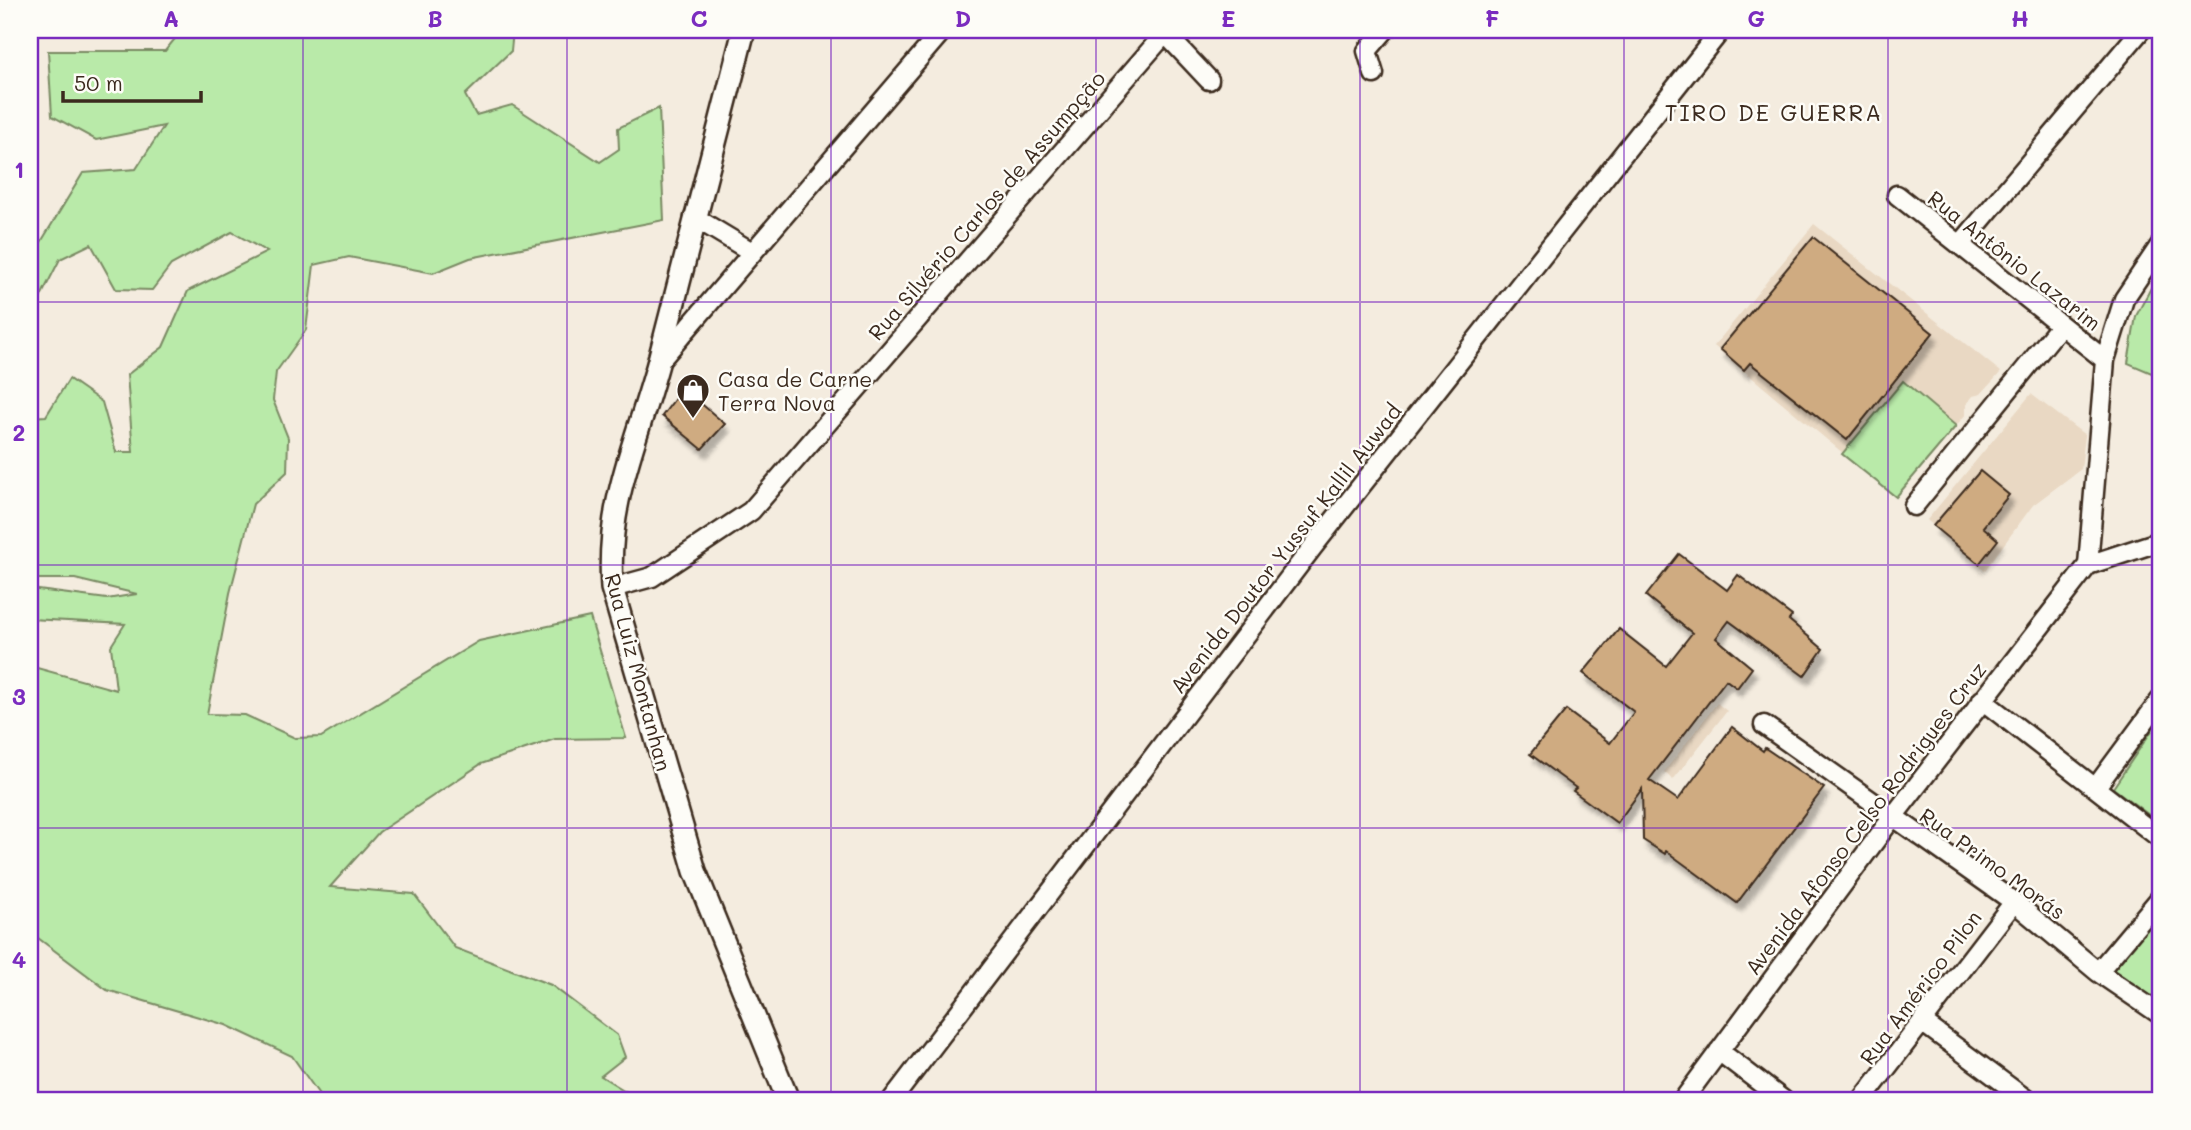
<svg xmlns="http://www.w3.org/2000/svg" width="2191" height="1130" font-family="Mali,sans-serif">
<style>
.built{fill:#e9d8c3}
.green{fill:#b9eaa9;stroke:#7a8a64;stroke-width:2}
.building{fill:#cfab81;stroke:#3b2a1e;stroke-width:2;filter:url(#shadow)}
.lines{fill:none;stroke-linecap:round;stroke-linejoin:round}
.minor-casing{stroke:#3b2a1e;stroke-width:23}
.tertiary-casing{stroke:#3b2a1e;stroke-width:26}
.minor{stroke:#fdfcf7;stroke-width:18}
.tertiary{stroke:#fdfcf7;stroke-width:21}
.grid{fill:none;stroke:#7b2cbf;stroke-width:2;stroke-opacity:0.55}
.labels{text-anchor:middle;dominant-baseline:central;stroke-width:5;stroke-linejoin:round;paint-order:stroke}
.street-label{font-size:21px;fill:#3b2a1e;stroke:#fdfcf7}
.poi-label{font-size:21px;fill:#3b2a1e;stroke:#fdfcf7;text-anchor:start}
.neighbourhood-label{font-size:23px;letter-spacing:2px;fill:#3b2a1e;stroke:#fdfcf7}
.neatline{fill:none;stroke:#7b2cbf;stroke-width:2.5}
.grid-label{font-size:23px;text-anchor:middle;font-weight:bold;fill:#7b2cbf}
</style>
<defs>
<filter id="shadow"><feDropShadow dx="4.5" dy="8" stdDeviation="2" flood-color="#0004"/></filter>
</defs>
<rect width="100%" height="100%" fill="#f4ecdf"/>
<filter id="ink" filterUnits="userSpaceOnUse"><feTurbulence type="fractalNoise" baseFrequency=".0143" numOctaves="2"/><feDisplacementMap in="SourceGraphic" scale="14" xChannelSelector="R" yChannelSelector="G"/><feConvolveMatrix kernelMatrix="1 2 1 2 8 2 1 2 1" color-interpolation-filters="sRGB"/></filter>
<g filter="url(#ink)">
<path class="built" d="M 1814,224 L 2001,372 L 1981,394 L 1973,396 L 1966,405 L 1966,414 L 1896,497 L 1714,346 Z
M 2031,394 L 2085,435 L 2081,469 L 2033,505 L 1985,570 L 1927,520 Z
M 1717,703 L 1727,711 L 1673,780 L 1664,772 Z"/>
<path class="green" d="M 182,30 L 513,30 L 511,51 L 465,95 L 476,115 L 512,105 L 600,162 L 619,149 L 618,128 L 659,108 L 664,220 L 470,258 L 433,273 L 349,257 L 314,265 L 306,330 L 276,372 L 273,400 L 288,438 L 287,472 L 253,504 L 230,593 L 207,714 L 245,715 L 295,738 L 321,737 L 479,641 L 590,617 L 626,738 L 555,739 L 481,764 L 379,832 L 330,887 L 414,894 L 455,948 L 551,985 L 617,1035 L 625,1057 L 601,1076 L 640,1100 L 323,1100 L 292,1056 L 226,1025 L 107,990 L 30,932 L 30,666 L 116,690 L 111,646 L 125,624 L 30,619 L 30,589 L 107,599 L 137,594 L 75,579 L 30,579 L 30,417 L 46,416 L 69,379 L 102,402 L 116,452 L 133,452 L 127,375 L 163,347 L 188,291 L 267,252 L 232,232 L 171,265 L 152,290 L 116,289 L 91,244 L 60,259 L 30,318 L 30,260 L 83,173 L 136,169 L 164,126 L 96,140 L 52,116 L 48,51 L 165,51 Z
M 2161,269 L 2161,377 L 2128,363 L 2136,316 Z
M 1903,381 L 1956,426 L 1896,497 L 1842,454 Z
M 2161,717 L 2161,824 L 2113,788 Z
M 2161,907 L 2161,1013 L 2106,973 Z"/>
<path class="building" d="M 1813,237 L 1933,333 L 1847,440 L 1750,363 L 1744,370 L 1720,349 Z
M 683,388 L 725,424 L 702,449 L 662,416 Z
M 1980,471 L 2009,495 L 1983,527 L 1998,540 L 1979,564 L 1933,526 Z
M 1679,554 L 1727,590 L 1738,575 L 1792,616 L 1789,620 L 1823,649 L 1804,676 L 1729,621 L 1716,638 L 1752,668 L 1737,688 L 1726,680 L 1649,780 L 1678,800 L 1732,727 L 1763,751 L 1765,748 L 1824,788 L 1737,903 L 1666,851 L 1665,854 L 1643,840 L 1642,789 L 1617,823 L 1573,791 L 1576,788 L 1530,754 L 1566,710 L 1610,743 L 1634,712 L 1583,673 L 1619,629 L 1666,666 L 1692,633 L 1646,596 Z"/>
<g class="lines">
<defs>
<path id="minor" d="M 1162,30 L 1209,80
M 1374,74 L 1367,51 L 1385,30
M 1897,195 L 2105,360
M 694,217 L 752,252
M 1960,245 L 2141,30
M 658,363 L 943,30
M 1914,506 L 2061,325
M 2088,565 L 2105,360 L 2124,299 L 2161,244
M 612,588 L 652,577 L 751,511 L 1168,30
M 1982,700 L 2161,839
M 1764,725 L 2014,902 L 2098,972 L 2161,1015
M 2096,787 L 2161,699
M 2098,972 L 2161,897
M 1922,1022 L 2027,1100
M 1719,1051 L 1783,1100
M 892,1100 L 1312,548 L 1721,30
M 1683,1100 L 1892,818 L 2088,565 L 2161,541
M 1862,1100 L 2014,902"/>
<path id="tertiary" d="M 744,30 C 715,140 688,250 659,360 C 637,443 606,499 612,588 L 695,871 L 788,1100"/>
</defs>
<use href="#minor" class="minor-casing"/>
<use href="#tertiary" class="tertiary-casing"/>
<use href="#minor" class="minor"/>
<use href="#tertiary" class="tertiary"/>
</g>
</g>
<path class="grid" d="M 303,30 L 303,1100M 567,30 L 567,1100M 831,30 L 831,1100M 1096,30 L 1096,1100M 1360,30 L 1360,1100M 1624,30 L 1624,1100M 1888,30 L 1888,1100M 30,302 L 2161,302M 30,565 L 2161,565M 30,828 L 2161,828"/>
<defs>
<symbol id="shop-pin" viewBox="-11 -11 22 30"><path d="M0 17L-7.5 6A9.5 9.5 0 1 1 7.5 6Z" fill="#3b2a1e" stroke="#fdfcf7"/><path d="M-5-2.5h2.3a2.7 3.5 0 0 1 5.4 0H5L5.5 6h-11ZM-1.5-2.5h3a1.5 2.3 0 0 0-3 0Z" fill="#fff"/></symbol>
</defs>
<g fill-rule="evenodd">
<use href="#shop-pin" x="674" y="371" width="38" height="52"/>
</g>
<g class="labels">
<g class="street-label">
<text transform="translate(986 205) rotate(-49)">Rua Silvério Carlos de Assumpção</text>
<text transform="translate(2015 260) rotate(38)">Rua Antônio Lazarim</text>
<text transform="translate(1285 548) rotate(-52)">Avenida Doutor Yussuf Kallil Auwad</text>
<text transform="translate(639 672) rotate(75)">Rua Luiz Montanhan</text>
<text transform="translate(1865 818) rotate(-53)">Avenida Afonso Celso Rodrigues Cruz</text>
<text transform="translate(1993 863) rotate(36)">Rua Primo Morás</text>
<text transform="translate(1920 987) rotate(-53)">Rua Américo Pilon</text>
</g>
<g class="poi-label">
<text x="718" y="378">Casa de Carne<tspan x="718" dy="24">Terra Nova</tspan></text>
</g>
<g class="neighbourhood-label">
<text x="1774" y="112">TIRO DE GUERRA</text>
</g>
</g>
<rect width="2191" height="1130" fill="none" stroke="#fdfcf7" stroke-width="77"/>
<path d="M63 91v10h138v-10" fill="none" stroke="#3b2a1e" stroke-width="3.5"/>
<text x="74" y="91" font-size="21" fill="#3b2a1e" stroke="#fdfcf7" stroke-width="5" paint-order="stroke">50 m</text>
<rect x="38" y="38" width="2114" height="1054" class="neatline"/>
<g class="grid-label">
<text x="171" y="27">A</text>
<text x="435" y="27">B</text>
<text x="699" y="27">C</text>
<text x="963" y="27">D</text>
<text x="1228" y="27">E</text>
<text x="1492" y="27">F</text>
<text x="1756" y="27">G</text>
<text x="2020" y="27">H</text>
<text x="19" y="178">1</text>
<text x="19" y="441">2</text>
<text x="19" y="705">3</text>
<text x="19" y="968">4</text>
</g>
</svg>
